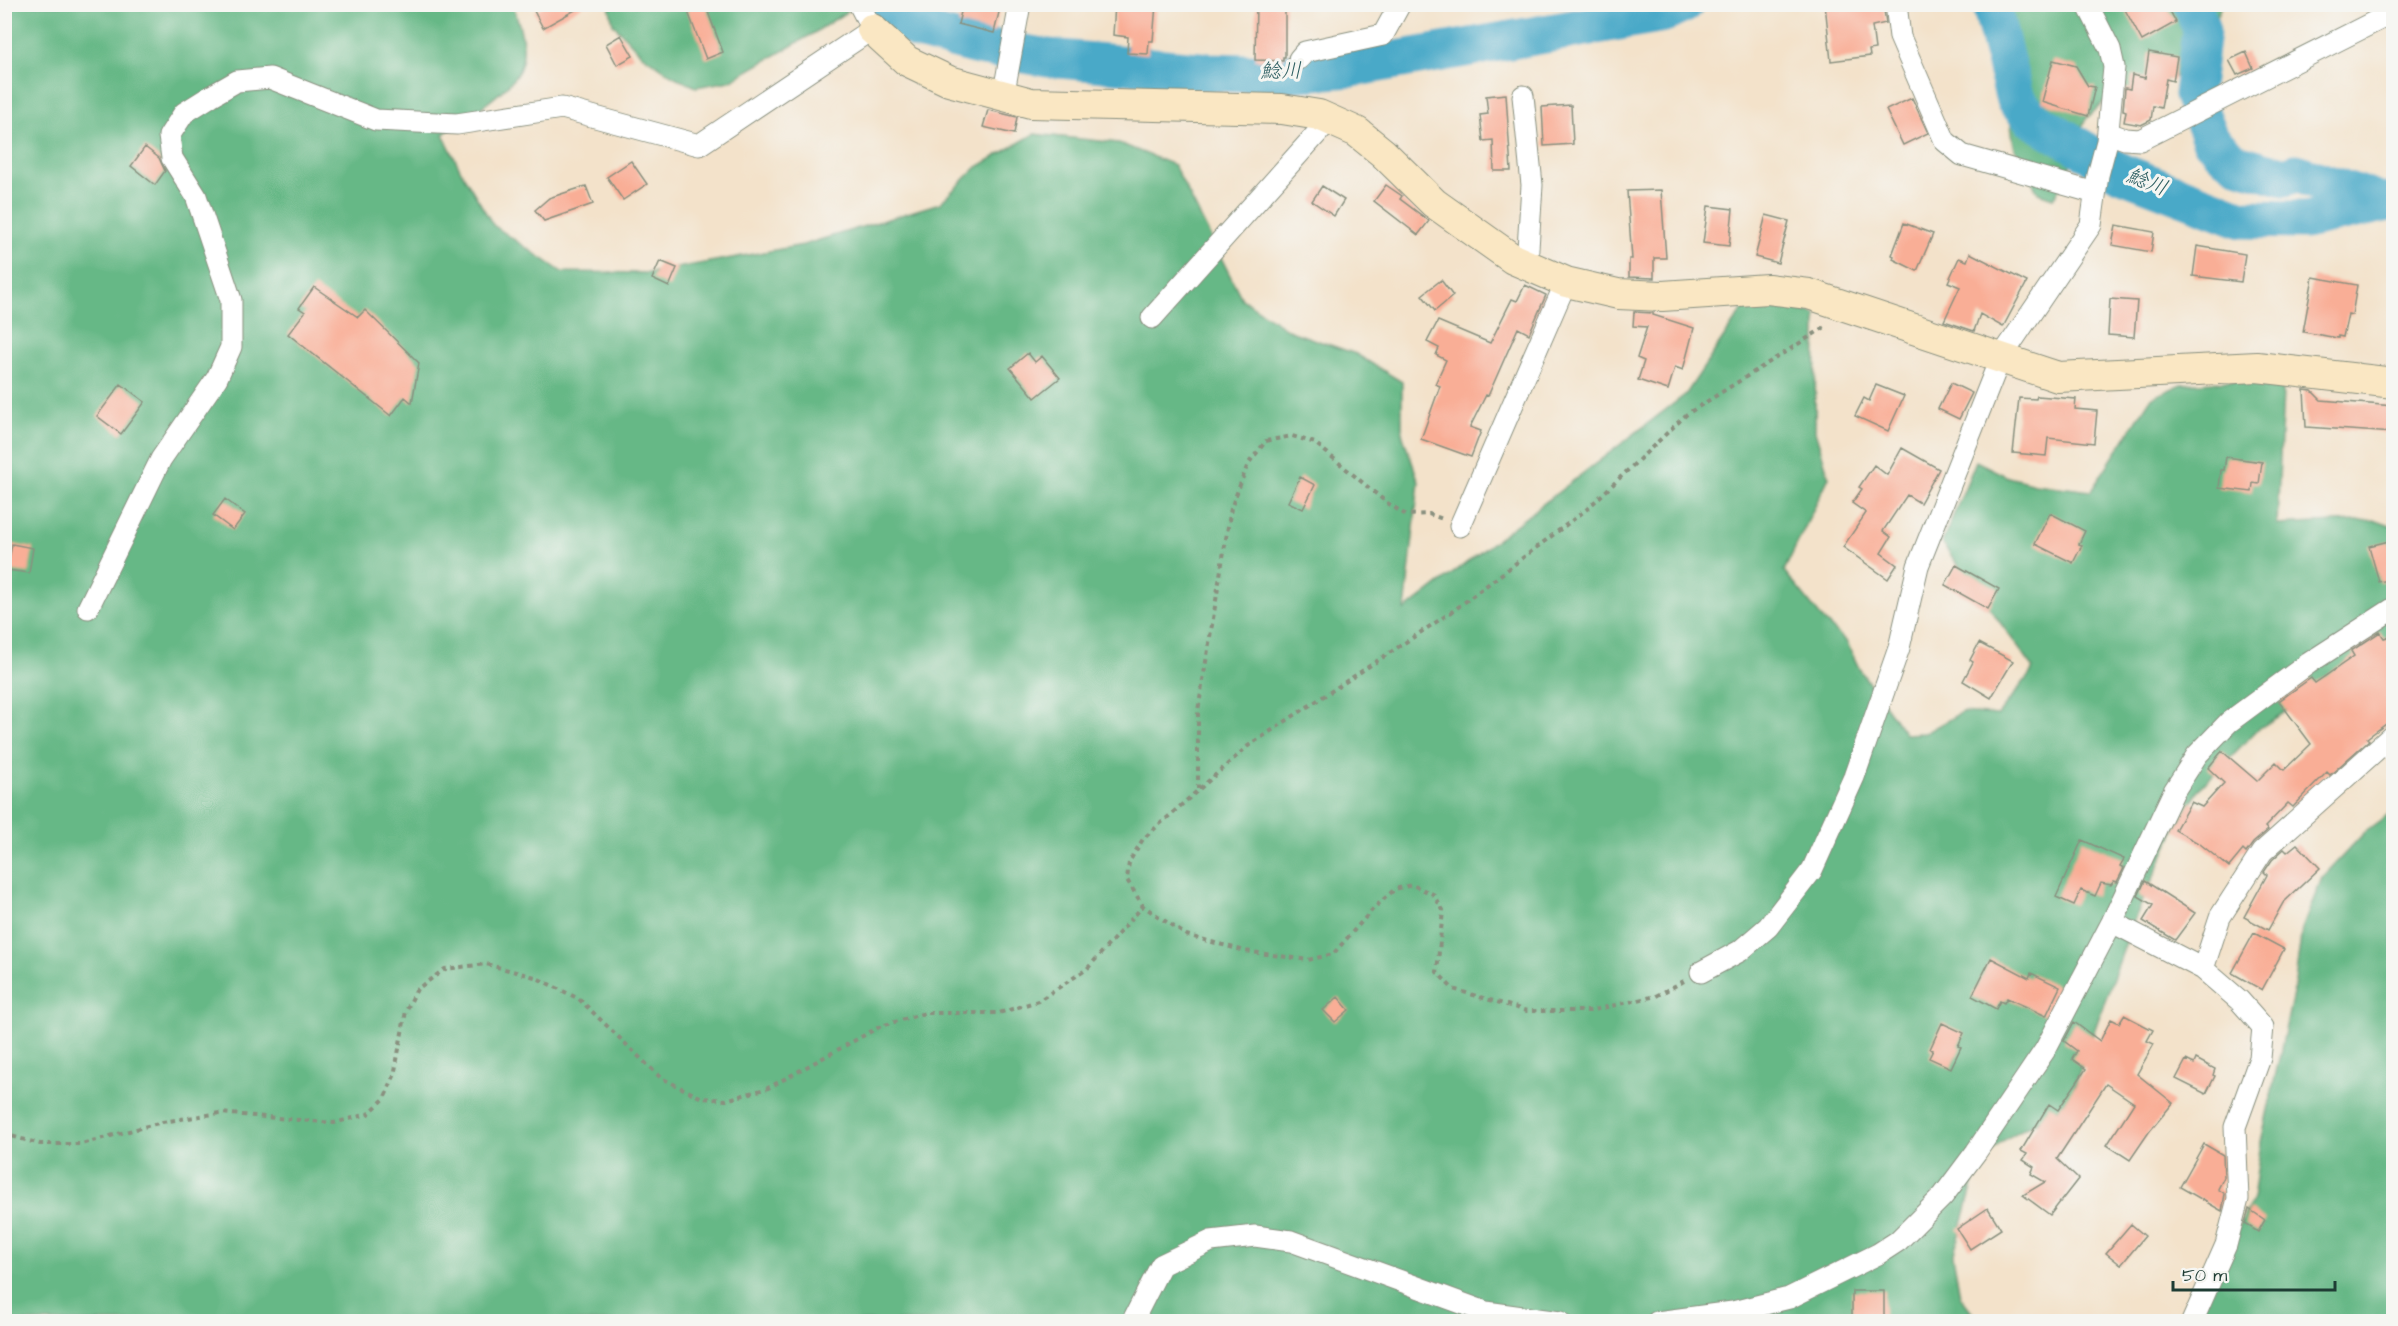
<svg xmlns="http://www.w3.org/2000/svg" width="2398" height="1326" font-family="'Architects Daughter','Klee One',sans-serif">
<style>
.forest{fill:#66b886;stroke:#427a5d;stroke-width:1.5}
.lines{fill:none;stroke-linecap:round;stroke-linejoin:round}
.river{stroke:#49a9c8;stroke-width:39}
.building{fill:#f9ae96}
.street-casing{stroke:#89907f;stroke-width:23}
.secondary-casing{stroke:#89907f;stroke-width:32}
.path{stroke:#89907f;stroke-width:4;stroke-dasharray:4.5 4.5;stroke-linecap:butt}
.street{stroke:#fff;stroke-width:21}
.secondary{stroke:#fae7c3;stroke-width:30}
.labels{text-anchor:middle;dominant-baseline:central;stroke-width:6;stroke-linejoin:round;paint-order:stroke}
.water-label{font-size:21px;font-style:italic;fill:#2c5d60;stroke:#f6f6f2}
</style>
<rect width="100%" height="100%" fill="#f6f6f2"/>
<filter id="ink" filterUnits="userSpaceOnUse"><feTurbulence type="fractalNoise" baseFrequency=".0167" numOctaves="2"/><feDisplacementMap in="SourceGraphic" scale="12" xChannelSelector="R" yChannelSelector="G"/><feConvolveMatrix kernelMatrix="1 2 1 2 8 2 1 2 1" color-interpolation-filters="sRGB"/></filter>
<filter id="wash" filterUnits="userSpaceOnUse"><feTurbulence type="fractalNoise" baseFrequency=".008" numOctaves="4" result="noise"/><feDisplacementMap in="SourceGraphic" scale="24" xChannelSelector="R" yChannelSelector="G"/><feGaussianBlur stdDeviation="1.35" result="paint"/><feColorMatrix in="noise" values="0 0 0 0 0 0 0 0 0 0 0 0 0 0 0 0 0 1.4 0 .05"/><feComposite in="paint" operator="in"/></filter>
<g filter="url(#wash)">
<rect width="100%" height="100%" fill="#f3e2ca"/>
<path class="forest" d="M 5,5 L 513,5 C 519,24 528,47 520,68 C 512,90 463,120 443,134 L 462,173 L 493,225 L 562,272 L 649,273 L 803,245 L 940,203 L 977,167 L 1034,134 L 1119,143 L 1174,165 L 1242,299 L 1290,331 L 1356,354 L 1402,382 L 1402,433 L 1419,482 L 1405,610 L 1686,394 L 1746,304 L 1782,304 L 1816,314 L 1815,431 L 1829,477 L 1784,571 L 1825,622 L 1846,641 L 1860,670 L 1905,734 L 1925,733 L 1962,712 L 1998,715 L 2034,669 L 1942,543 L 1976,461 L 2008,477 L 2035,484 L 2091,491 L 2151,398 L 2182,384 L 2262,379 L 2283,390 L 2277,525 L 2377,520 L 2393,526 L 2393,633 L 2338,679 L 2258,729 L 2201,787 L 2177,826 L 2134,920 L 2073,1090 L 2059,1109 L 2007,1138 L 1979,1163 L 1953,1256 L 1960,1296 L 1979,1321 L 5,1322 Z
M 609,5 L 857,5 L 814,33 L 730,81 L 696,87 L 673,76 L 642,55 L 613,24 Z
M 2003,5 L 2221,5 L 2204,55 L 2180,75 L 2108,98 L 2086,119 L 2074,144 L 2067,179 L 2053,198 L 2038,193 L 2014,146 L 2001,57 L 2007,24 Z
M 2393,812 L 2393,1321 L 2187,1322 L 2253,1199 L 2261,1142 L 2294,989 L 2302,929 L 2322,878 L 2364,833 Z"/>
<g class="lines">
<path class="river" d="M 884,4 L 892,15 L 918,30 L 978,46 L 1048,58 L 1210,72 L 1274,74 L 1351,68 L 1664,13 L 1684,4
M 1991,4 L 2015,100 L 2033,119 L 2120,172 L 2242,219 L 2305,220 L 2394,201
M 2193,4 L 2201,31 L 2193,95 L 2211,140 L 2227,156 L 2240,164 L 2285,177 L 2296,173 L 2382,203"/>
</g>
<g id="blocks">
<path class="building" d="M 547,4 L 586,4 L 543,28 L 534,11 Z
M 685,4 L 705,4 L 723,52 L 706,59 Z
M 963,4 L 1001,4 L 994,33 L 958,24 Z
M 1115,4 L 1156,4 L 1153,41 L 1149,41 L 1148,54 L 1127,53 L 1128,37 L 1113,35 Z
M 1256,4 L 1285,4 L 1285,57 L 1283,57 L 1283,61 L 1255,60 Z
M 1825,4 L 1883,4 L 1886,23 L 1872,26 L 1875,49 L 1869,50 L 1870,56 L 1831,61 Z
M 2122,4 L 2166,4 L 2176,22 L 2142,41 Z
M 621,35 L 633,56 L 617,65 L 606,44 Z
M 2149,52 L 2177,57 L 2173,81 L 2166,79 L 2161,108 L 2153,106 L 2151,120 L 2141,125 L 2124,122 L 2126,111 L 2123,110 L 2125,88 L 2130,89 L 2132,75 L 2145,78 Z
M 2246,52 L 2253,68 L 2237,75 L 2229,60 Z
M 2053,60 L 2076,66 L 2088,86 L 2095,87 L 2088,116 L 2042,102 Z
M 1506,94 L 1511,171 L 1494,171 L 1493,140 L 1483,141 L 1480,115 L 1488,114 L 1486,96 Z
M 1912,98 L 1928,133 L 1903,145 L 1886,110 Z
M 1571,105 L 1573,144 L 1544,146 L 1542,107 Z
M 988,110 L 1017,117 L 1014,134 L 983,127 Z
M 145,147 L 159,158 L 165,171 L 155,185 L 131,166 Z
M 631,161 L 647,184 L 623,200 L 607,177 Z
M 1386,185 L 1402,196 L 1400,199 L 1429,221 L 1418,235 L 1374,201 Z
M 586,186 L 593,204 L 544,221 L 535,210 L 549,198 Z
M 1322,186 L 1344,200 L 1334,216 L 1312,201 Z
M 1661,190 L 1666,258 L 1654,258 L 1654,278 L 1629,277 L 1629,259 L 1632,259 L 1627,191 Z
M 1708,206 L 1733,209 L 1729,246 L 1703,243 Z
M 1766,215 L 1789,221 L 1778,263 L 1755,257 Z
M 1904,223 L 1933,234 L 1917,271 L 1893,259 L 1894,256 L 1892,255 Z
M 2116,225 L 2154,232 L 2151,252 L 2112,245 Z
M 2197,246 L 2245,254 L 2241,282 L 2193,276 Z
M 1970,253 L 2027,282 L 2003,327 L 1980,314 L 1974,331 L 1944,321 L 1960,287 L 1948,282 L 1959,258 L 1967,261 Z
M 660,261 L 677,268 L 669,287 L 652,279 Z
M 2313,277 L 2357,285 L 2352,315 L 2348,314 L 2343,337 L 2338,336 L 2338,338 L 2303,332 Z
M 1441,280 L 1453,296 L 1435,311 L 1422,295 Z
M 1525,285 L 1546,295 L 1529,334 L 1518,328 L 1488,396 L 1486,395 L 1470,427 L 1481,431 L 1471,457 L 1421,439 L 1440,386 L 1435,384 L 1446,360 L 1436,355 L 1439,348 L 1427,342 L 1438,321 L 1490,343 L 1512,299 L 1517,301 Z
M 314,287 L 358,317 L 365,310 L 419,363 L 412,403 L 405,397 L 391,416 L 288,334 L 305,312 L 299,308 Z
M 2110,299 L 2137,301 L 2134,337 L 2108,335 Z
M 1634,312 L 1653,313 L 1653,315 L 1694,328 L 1683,370 L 1675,367 L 1668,390 L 1638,380 L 1644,361 L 1637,358 L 1647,327 L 1633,326 Z
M 1028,353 L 1035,362 L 1042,356 L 1060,378 L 1035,398 L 1010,368 Z
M 1951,383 L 1972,393 L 1959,419 L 1938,409 Z
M 121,384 L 145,402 L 121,434 L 97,416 Z
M 1876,385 L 1904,396 L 1888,431 L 1855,416 L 1864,398 L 1869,401 Z
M 2304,390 L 2312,391 L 2321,400 L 2394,406 L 2394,433 L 2306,427 Z
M 2037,396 L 2076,399 L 2075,409 L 2097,411 L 2094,443 L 2048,438 L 2046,456 L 2013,453 L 2019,398 L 2036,399 Z
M 1902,448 L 1939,469 L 1920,503 L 1907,495 L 1883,531 L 1891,537 L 1881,553 L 1897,565 L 1888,579 L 1843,547 L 1866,513 L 1852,503 L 1862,489 L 1859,487 L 1874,465 L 1887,475 Z
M 2226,457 L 2262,462 L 2259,484 L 2253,483 L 2252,492 L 2219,488 L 2221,470 L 2224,470 Z
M 1300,477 L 1315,485 L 1303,509 L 1288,502 Z
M 225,499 L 245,514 L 233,530 L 213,515 Z
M 2050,513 L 2085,531 L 2079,544 L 2082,545 L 2073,563 L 2035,544 Z
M 2389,541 L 2394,558 L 2394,579 L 2379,582 L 2369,546 Z
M 12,544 L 33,548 L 29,573 L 7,570 Z
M 1956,565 L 1999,589 L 1988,609 L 1945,585 Z
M 2380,632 L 2384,638 L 2394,635 L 2394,718 L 2367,738 L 2369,740 L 2330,775 L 2327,772 L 2293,807 L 2288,803 L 2265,827 L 2268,830 L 2253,843 L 2246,853 L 2243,850 L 2229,867 L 2200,844 L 2175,830 L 2191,802 L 2202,807 L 2224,783 L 2208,768 L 2222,751 L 2257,781 L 2276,762 L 2284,770 L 2311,744 L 2279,701 L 2311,678 L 2315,683 L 2354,656 L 2351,651 Z
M 1979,643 L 2013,661 L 1991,698 L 1963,681 L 1973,662 L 1970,660 Z
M 2082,840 L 2124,859 L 2120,866 L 2124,868 L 2117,882 L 2114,881 L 2111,885 L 2101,883 L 2095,896 L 2081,890 L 2074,905 L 2056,897 Z
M 2297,844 L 2320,868 L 2283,903 L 2268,930 L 2244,917 L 2267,875 L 2264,872 L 2272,860 L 2284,849 L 2287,852 Z
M 2145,881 L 2195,913 L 2175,940 L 2143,921 L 2153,905 L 2138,896 Z
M 2254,933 L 2284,949 L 2262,990 L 2232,973 Z
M 1991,958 L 2029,978 L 2031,973 L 2060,987 L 2046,1016 L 2007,998 L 2004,1003 L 2000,1001 L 1996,1009 L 1972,996 Z
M 1338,997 L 1349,1010 L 1335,1022 L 1323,1010 Z
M 2124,1015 L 2153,1030 L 2147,1041 L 2154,1044 L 2137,1074 L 2173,1103 L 2149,1132 L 2130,1160 L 2107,1145 L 2134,1103 L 2106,1084 L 2057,1159 L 2078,1179 L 2050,1215 L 2023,1195 L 2045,1182 L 2031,1174 L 2034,1167 L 2023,1160 L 2027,1154 L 2021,1151 L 2049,1104 L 2058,1110 L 2086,1069 L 2072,1059 L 2077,1051 L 2064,1041 L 2074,1022 L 2100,1041 L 2111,1019 L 2119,1023 Z
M 1942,1023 L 1964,1033 L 1958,1046 L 1961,1047 L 1951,1068 L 1929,1058 L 1933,1050 L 1930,1049 Z
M 2196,1059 L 2215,1069 L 2213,1075 L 2215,1076 L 2206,1094 L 2176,1079 L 2186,1060 L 2194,1064 Z
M 2204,1144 L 2223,1155 L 2224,1177 L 2218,1189 L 2225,1194 L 2222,1211 L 2180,1187 Z
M 1988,1208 L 2001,1229 L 1970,1249 L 1957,1229 Z
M 2249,1209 L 2265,1220 L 2258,1232 L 2245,1224 Z
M 2131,1224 L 2145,1236 L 2121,1265 L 2106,1253 Z
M 1852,1291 L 1884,1291 L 1884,1322 L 1852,1322 Z"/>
</g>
</g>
<g filter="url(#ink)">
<use href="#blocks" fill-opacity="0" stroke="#89907f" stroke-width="1.5"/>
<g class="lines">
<defs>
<path id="street" d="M 1896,4 L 1900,37 L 1945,141 L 1962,155 L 2095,193
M 1299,59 L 1305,52 L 1383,35 L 1400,4
M 1523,96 L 1532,185 L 1527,265
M 1003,97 L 1020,4
M 2108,133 L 2125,139 L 2140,140 L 2394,12
M 1152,318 L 1329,120
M 1460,526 L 1566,282
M 88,608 L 161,459 L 217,378 L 231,347 L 231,300 L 196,196 L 172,158 L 169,136 L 184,113 L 211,96 L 237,81 L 270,78 L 376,120 L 457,124 L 562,108 L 699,145 L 872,29 L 859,4
M 2112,922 L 2203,969 L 2239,1000 L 2263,1027 L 2260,1058 L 2235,1127 L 2238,1199 L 2226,1245 L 2192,1322
M 2203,969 L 2220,917 L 2262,852 L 2394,734
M 1701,972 L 1740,951 L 1768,927 L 1812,870 L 1854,777 L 1899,648 L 1918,566 L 2000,359 L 2091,225 L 2098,175 L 2107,141 L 2114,67 L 2110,49 L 2087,4
M 1132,1322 L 1161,1265 L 1211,1241 L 1255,1236 L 1291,1241 L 1486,1312 L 1560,1322
M 1657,1322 L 1733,1312 L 1789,1298 L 1878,1254 L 1898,1241 L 1943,1196 L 1976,1152 L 2045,1050 L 2112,922 L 2174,791 L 2197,755 L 2229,722 L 2309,663 L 2394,608"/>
<path id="secondary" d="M 872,29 L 907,61 L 949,81 L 1031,103 L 1282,109 L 1319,115 L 1357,132 L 1383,153 L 1434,203 L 1513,259 L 1566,282 L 1618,294 L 1662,296 L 1768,289 L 1809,294 L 2058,377 L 2257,367 L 2394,383"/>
</defs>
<use href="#street" class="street-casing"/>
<use href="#secondary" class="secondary-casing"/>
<path class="path" d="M 1198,789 L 1198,711 L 1231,508 L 1248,464 L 1266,441 L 1292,436 L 1315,443 L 1386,502 L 1406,515 L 1429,514 L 1443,519
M 1684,981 L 1656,996 L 1589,1011 L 1527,1011 L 1453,989 L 1437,972 L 1443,910 L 1433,894 L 1412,885 L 1395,889 L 1373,909 L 1333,954 L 1308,960 L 1245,951 L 1186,935 L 1143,906 L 1127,880 L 1129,862 L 1143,839 L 1248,746 L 1453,611 L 1587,509 L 1687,414 L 1825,327
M 4,1134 L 40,1144 L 81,1144 L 162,1122 L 220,1113 L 334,1123 L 368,1114 L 384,1099 L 394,1076 L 406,1011 L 417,989 L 445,969 L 486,964 L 535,977 L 579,999 L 661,1078 L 702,1098 L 726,1100 L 768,1088 L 881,1026 L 925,1013 L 999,1013 L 1038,1001 L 1087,969 L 1143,906"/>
<use href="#street" class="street"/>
<use href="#secondary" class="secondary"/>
</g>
</g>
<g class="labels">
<g class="water-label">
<text transform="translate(1281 71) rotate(-1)">鯰川</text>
<text transform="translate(2147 182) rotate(21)">鯰川</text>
</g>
</g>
<rect width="2398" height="1326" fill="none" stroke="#f6f6f2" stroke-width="24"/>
<path d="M2173 1281v9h162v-9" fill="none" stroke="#1f3d34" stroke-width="3"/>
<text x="2182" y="1281" font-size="18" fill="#1f3d34" stroke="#f6f6f2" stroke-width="4.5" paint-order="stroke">50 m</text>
</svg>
